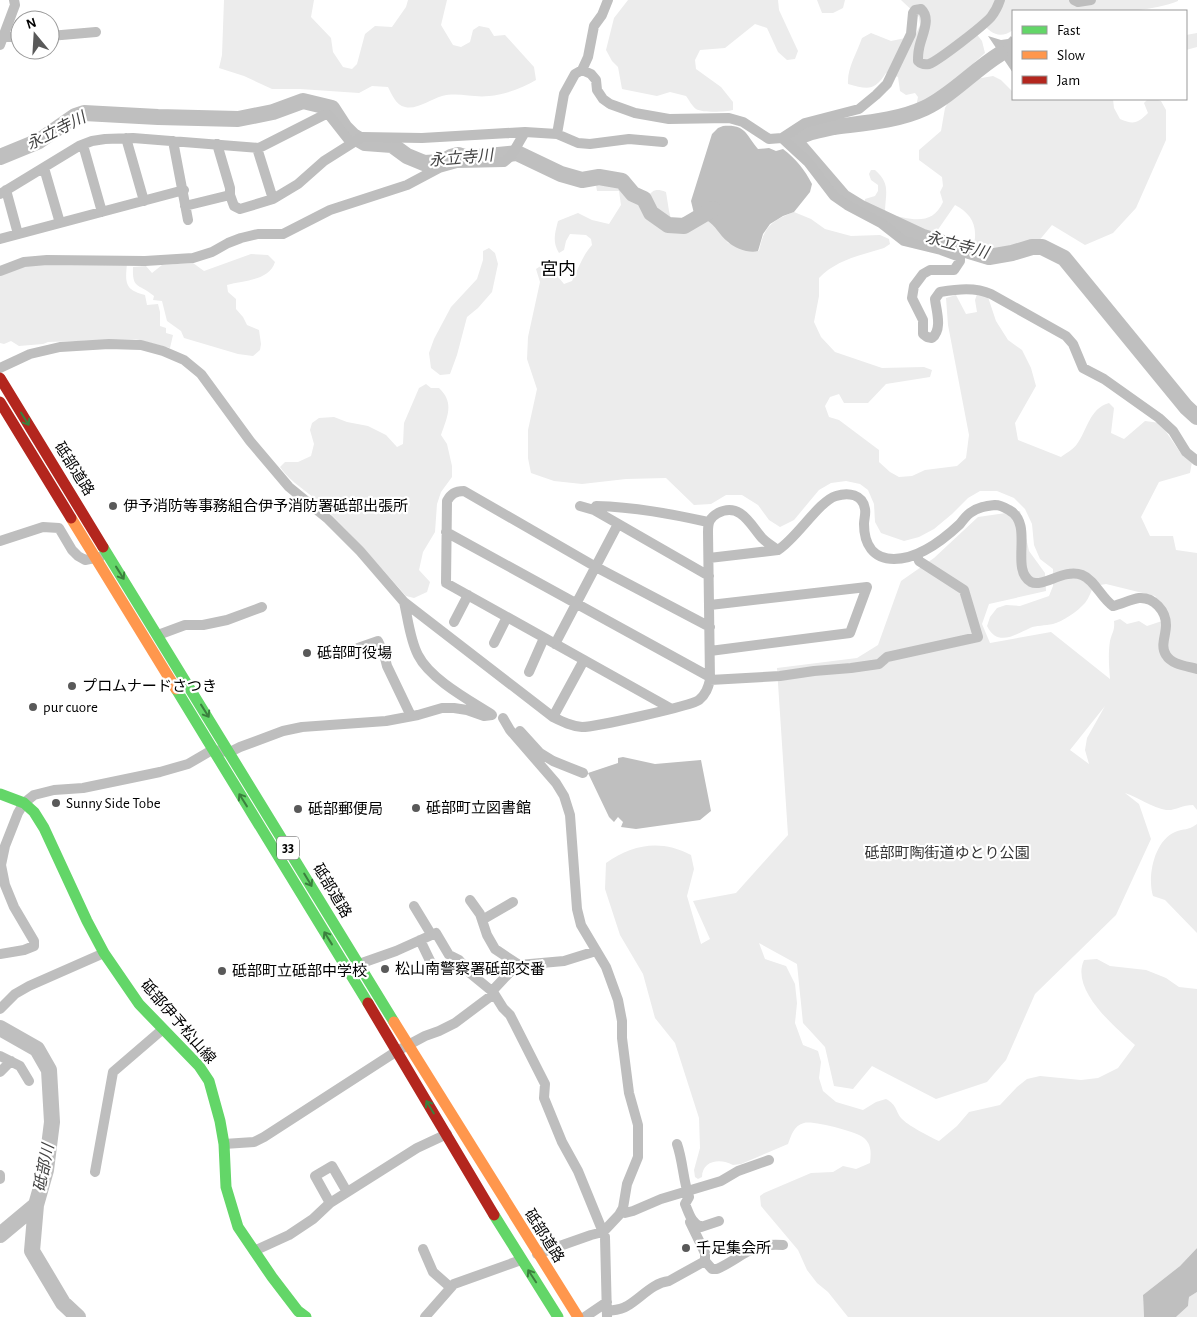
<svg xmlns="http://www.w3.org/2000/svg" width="1197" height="1317" font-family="'Alegreya Sans','Noto Sans JP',sans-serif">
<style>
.green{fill:#ececec;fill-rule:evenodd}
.water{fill:#bfbfbf}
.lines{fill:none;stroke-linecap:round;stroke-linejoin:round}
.river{stroke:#bfbfbf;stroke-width:16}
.street{stroke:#bebebe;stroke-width:10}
.fast{stroke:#63d668;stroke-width:11}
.slow{stroke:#ff974d;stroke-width:11}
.jam{stroke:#b3261e;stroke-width:11}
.oneway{stroke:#3b803e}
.poi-dot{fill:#595959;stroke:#fff;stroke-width:2}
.labels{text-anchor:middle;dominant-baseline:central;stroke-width:4.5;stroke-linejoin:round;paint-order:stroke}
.shield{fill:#fff;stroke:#4c4c4c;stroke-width:1}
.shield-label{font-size:14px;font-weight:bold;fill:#000}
.street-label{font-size:15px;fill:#000;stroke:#fff}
.poi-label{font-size:15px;fill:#000;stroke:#fff;text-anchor:start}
.park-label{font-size:15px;fill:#333;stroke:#fff}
.water-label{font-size:16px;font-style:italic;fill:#444;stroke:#fff}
.quarter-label{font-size:18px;fill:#000;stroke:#fff}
</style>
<rect width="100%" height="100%" fill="#fff"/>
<path class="green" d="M 224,0 L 314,0 L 311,17 L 331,38 L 333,52 L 343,67 L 352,69 L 357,64 L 365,34 L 375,26 L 392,27 L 406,7 L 408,0 L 447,0 L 441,25 L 453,45 L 461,47 L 470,42 L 473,30 L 479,26 L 489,28 L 494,36 L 505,35 L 534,67 L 536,80 C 523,88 504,95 489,96 C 473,98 458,92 442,96 C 431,99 417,110 405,107 C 396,105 392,95 388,87 L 372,86 L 359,93 L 300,89 L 272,89 L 244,76 L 219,68 L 222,55 Z
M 628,0 L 778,0 L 779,10 L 798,51 L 795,59 L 787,60 L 778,52 L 767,28 L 755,24 L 725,48 L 700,50 L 695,60 L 696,69 L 721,87 L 733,102 L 733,110 C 726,112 703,113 696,109 C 692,106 689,100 686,96 L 670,92 L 657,96 L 622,89 L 618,67 L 612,61 L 606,50 L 614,18 Z
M 817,0 L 845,0 L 843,8 L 833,13 L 822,13 Z
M 901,0 L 1178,0 L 1178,1 C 1135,18 1060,11 1013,11 L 1013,30 C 999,40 991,33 981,22 L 972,28 L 982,41 L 985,53 L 929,103 L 919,106 L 917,102 L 918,97 L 915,93 L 906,95 L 900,91 L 898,77 L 886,73 C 874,92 867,89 848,84 C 847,68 857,53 862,38 L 871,33 L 891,41 L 915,36 L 920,25 L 919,17 Z
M 1197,33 L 1197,47 L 1186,50 L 1186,35 Z
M 993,76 L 1001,80 L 1013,92 L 1013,99 L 1113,99 L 1114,108 L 1120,119 C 1134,125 1138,123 1148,113 L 1144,103 L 1148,99 L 1155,99 L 1161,101 L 1166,110 L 1166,140 L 1136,208 L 1113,233 L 1085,245 L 1052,225 L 1037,243 L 1017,251 L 979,257 L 972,252 C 972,246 975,242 975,237 C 976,221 968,212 955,205 L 937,231 L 941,238 L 948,239 L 955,242 L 955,247 L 951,249 L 935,246 L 867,210 L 865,205 L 865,199 L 875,196 L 878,191 L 878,185 L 871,180 L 869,174 L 871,170 L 875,170 C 890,183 886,192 885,210 L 888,214 C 910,219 932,227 943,202 L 940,192 L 943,186 L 942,177 L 919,160 L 919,150 L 941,131 L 945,108 L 953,94 L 976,79 Z
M 604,182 L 621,183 L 638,201 C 653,199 648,185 666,192 L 669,211 L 672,223 L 683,229 L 696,222 L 705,219 L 714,224 L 728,243 L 759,251 C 764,227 771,221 794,212 L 811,219 L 825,229 L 851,236 L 880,235 L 889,239 L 890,244 L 884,248 C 861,255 836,260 819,278 L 819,296 L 814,322 L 821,337 L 835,352 L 882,368 L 924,367 L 932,370 L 930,377 L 886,384 L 868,403 L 844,403 L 839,394 L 830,397 L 825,406 L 829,417 L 839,420 L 879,450 L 879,462 L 890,472 L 899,477 L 912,476 L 925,470 L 957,466 L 966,458 L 969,435 L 948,325 L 946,298 L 956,295 L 966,314 L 977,312 L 975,300 L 977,294 L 988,297 L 996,321 L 1008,340 L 1022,350 L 1031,368 L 1036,386 L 1015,423 L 1018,440 L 1061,457 C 1066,453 1074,449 1077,444 C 1088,429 1089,409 1109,403 L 1114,408 L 1111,433 L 1124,439 L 1145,421 L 1160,423 L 1182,455 L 1192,462 L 1190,473 L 1159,482 L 1141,517 L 1150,536 L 1173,536 L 1176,550 L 1197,553 L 1197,810 L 1193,805 C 1182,805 1175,811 1166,810 C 1153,808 1137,797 1125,793 L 1139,804 L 1151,839 L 1116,915 L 1035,994 L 1006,1060 L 987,1082 L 936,1099 L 872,1066 L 853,1089 L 834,1086 L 825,1047 L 803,1023 L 797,964 L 759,943 L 765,959 L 786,966 L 795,984 L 797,1003 L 795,1023 L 803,1045 L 818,1051 L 821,1062 L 819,1078 L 823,1091 L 836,1102 L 863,1110 L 876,1102 L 886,1099 C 897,1105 895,1110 901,1118 C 907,1125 930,1137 939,1141 L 957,1126 L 969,1112 L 1000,1105 L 1017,1087 L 1027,1079 L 1040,1076 L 1081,1080 L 1098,1078 L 1118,1068 L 1135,1045 C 1116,1028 1070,990 1084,960 L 1097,959 L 1110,966 L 1146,970 L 1166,978 L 1179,987 L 1197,989 L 1197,1248 L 1180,1266 L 1143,1295 L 1144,1317 L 848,1317 L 828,1292 L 817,1283 L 807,1270 L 798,1250 L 761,1206 L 760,1196 L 764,1193 L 811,1173 L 833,1172 L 843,1166 L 856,1169 L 870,1163 C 871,1154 872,1145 864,1138 C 858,1132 812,1120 804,1123 C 794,1125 791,1136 788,1144 L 741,1164 L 733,1165 C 721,1158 702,1160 702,1177 L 698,1179 L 695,1177 L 694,1170 L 700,1148 L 699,1118 L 675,1043 L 655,1018 L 643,974 L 620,935 L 605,889 L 606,863 C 633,844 661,839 691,855 L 694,869 L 687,896 L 701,944 L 710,939 L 693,901 L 736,893 L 788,835 L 777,668 L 857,658 L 878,645 L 901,581 L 934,558 L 978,517 L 1020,511 L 1029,551 L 1045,573 L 1046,591 L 989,604 L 982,624 L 990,643 L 1051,632 L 1110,679 C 1109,666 1108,654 1110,641 C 1112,632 1115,631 1114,621 L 1120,619 L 1127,624 L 1139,621 L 1147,626 L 1162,621 L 1162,605 L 1155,596 L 1106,584 L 1094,586 C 1091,591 1089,598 1085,603 C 1078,611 1062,622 1053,624 C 1045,626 1036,625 1030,628 C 1015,635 997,647 987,626 L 990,617 L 997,608 L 1006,605 L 1020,606 L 1049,596 L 1053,586 L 1053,569 L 1040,559 L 1034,545 L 1032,524 L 1025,509 L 1014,498 L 997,491 L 980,491 L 968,498 L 952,514 L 934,529 L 919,537 L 904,541 L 881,533 L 875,522 L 874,504 L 868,490 L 860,484 L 846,481 L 831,483 L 819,490 L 794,520 L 780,527 L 769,520 L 758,505 L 742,495 L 726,495 L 711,504 L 694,505 L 666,478 L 626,479 L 582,484 L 554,481 L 531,473 L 528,458 L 528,430 L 537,389 L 527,359 L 528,337 L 540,282 L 536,269 L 542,265 L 555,273 L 564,284 L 572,281 C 579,268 582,256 592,245 L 591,239 L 586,235 L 570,234 L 566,241 L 564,250 L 559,253 C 552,242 555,233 558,221 L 578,213 L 592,220 L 609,224 L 621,205 L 619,191 L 597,191 L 596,185 ZM 1105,706 L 1087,738 L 1085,750 L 1089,764 L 1070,750 Z
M 489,248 L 495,253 L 498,264 L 492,292 L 478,308 L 467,317 L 457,355 L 450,374 L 440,375 L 431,368 L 429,353 L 434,339 L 451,307 L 477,279 L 483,260 L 483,251 Z
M 251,254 L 268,255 L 275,262 C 269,281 244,280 227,285 L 228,292 L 236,299 L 236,309 L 243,317 L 247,325 L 259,330 L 261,344 L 260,350 L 253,356 L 238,354 L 184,338 L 181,331 L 167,321 L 162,301 L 153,300 L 154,296 C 139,283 132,290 133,267 L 146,266 L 152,273 L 162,265 L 193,263 L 204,271 Z
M 127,264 C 125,283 125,290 145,295 L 147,305 L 158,304 L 160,312 L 160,326 L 166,328 L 166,333 L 173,335 L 170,348 L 136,339 L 48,342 L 43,344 L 19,346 L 11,341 L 4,344 L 0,343 L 0,274 L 24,265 Z
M 426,384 L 431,388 L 439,388 C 455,403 447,417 441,435 L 447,444 L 452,466 L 452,477 L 441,492 L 437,504 L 435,532 L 423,552 L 419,570 L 430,582 L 427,592 L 414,598 L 406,596 C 379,565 352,535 323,506 C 309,492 291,483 280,467 L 285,462 L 298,462 L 311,456 L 314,444 L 310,430 L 312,423 L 319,418 L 334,417 L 347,422 L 368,426 L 386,435 L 397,447 L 403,444 L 404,423 L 419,388 Z
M 1197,824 L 1197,933 L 1165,900 L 1153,896 C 1147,877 1154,841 1175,832 C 1185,828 1187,831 1197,824 Z
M 1197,1292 L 1197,1317 L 1176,1317 L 1188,1306 L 1189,1297 Z"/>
<path class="water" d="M 988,36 L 1001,40 L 1008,39 L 1011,36 L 1013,39 L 1013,73 Z
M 723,126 C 746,124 746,135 758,149 L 769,148 L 776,151 L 783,149 C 796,159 805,170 812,184 L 810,192 L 794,212 L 783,216 L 770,224 L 763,234 L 758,251 C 750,254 734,248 728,242 C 718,234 717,226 705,219 L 696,222 L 691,201 L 712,134 L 718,128 Z
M 623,757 L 655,764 L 701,760 L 711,811 L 700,820 L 636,829 L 621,827 L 623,822 L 618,817 L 614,822 L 609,817 L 588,773 L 618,763 L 618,758 Z
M 1197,1248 L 1197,1292 L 1189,1297 L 1188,1306 L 1176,1317 L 1144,1317 L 1143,1295 L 1180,1266 Z"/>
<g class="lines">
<path class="river" d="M 794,140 L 843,197 L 861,208 L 923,237 L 989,257 L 1012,253 L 1032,247 L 1042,247 L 1064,258 L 1186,407 L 1197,417
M 794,140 C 806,132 820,130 834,127 C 864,123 897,121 925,108 C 952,95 974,70 1000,54
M 0,157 L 39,141 L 75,116 L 84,113 L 158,117 L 238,119 L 273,112 L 303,101 L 332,108 L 345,128 L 353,136 L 365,143 L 392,145 L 407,156 L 424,163 L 442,162 L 451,157 L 458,155 L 468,158 L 517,153 L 561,174 L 582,180 L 599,177 L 622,181 L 633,194 L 644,199 L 651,213 L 668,225 L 684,226 L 713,209
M 0,1028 L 37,1049 L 49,1070 L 52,1122 L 46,1170 L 36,1205 L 32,1251 L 63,1303 L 78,1317
M 0,1235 L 36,1205"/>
<path class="street" d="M 1074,0 L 1078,2 L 1091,0
M 50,36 L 96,32
M 4,37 L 20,37
M 0,45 L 15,5 L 14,0
M 582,70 L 591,74 L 596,80 L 597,90 L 603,99 L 610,104 L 635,113 L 669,119 L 729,118 L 743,122 L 769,139 L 782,138 L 805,123 L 859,109 L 876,95 L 887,84 L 911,34 L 913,13 L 915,10 L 921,9 C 932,19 921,36 919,49 C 918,53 918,57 918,61 C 921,64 924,65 929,64 C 938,61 983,26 991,17 C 995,12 998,6 1000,0
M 557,134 L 564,94 L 575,74 L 582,70 L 588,57 L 594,26 L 602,15 L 608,0
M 126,138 L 144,201
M 782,138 L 808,162 L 834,196 L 847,205 L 881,223 L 904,241 L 941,250 L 960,257 L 960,261 L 954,270 L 930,270 L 923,274 L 914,286 L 912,298 L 923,320 L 923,334 L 927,337 L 932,338 C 943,329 936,310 935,299 L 940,292 C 958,289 975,287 991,294 L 1066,336 L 1073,344 L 1083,368 L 1104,379 L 1159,418 L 1173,431 L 1186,452 L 1197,461
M 173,141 L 188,220
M 217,144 L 230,188 L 230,195 L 234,206 L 240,209 L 273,199 L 298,184 L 324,161 L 362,137 L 422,138 L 525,132 L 557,134 L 578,143 L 590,144 L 629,139 L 663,142
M 83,145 L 102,212
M 257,148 L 273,199
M 44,168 L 60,223
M 6,190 L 18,234
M 0,194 L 79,146 L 92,141 L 105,139 L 133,138 L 259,148 L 324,115 L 329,115 L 351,143
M 185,206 L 230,195
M 0,239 L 184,190
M 0,271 L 24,262 L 47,260 L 145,261 L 193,258 L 212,252 L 228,243 L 241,238 L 258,234 L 283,234 L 330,210 L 407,185 L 439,168 L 457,163 L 504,162 L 511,156 L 525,132
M 0,368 L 30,354 L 60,347 L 109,344 L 141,345 L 163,351 L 184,360 L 201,374 L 250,441 L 289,487 L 328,519 L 360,551 L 404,602 L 553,717 C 563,722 571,726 582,727 C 595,727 691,706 699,700 C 706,694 708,688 710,680 L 708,532 C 708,523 709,518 718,513 C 740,502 750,524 762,538 C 767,543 772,546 778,550 C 797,538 819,501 836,496 C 848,492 863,494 865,509 C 866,514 864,519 864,524 C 864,544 873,559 894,559 C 919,559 943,540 960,524 C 963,520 966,516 970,513 C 978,507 986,506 995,505 C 1000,505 1004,507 1009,510 C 1035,524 1009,569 1031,582 C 1043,588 1064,568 1082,575 C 1095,580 1101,598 1113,606 C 1122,604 1131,599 1139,598 C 1154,597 1166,611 1166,625 C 1166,636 1160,646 1166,655 C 1172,665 1187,666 1197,669
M 580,506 L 594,510 L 709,576
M 594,510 L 596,506 C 635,507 671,514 708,522
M 446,532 L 710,677
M 0,541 L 43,527 L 59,528 L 72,550 L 78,556 L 85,560 L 100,557
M 709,558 L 778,550
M 404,602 C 408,619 410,640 418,655 C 430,679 469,700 491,714
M 710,605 L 867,587 L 850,633 L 710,651
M 454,622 L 468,595
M 158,635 L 185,625 L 203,625 L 227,620 L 262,607
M 494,643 L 507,617
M 555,644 L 618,524
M 358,648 L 378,641 L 384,654 L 387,666 L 411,716
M 529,672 L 544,638
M 710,680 L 780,676 L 814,671 L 851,668 L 879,664 L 887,657 L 978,637 L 964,590 L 919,561 L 917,555
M 670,708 L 446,583 L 447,501 C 451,494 455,491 464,491 L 596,567 L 710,627
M 553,717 L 584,660
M 503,718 L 510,730 L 556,783 L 564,796 L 570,815 L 577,909 L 581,925 L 606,967 L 618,1000 L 622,1021 L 622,1038 L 629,1093 L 638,1125 L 638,1157 L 627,1184 L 623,1208 L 619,1215 L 603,1232 L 591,1235 L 537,1254
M 520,731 L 540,753 L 553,761 L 583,773
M 470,900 L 480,914 L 487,935 L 495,949 L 519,965
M 414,906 L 431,934
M 482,920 L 513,902
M 420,940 L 433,967
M 0,954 L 24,950 L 34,946 L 34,941 L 14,907 L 5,885 L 1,865 L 5,846 L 18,813 L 24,803 L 34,795 L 54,790 L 83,788 L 160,772 L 188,764 L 212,750 L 230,752 L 240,747 L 283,731 L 302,727 L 386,721 L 418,715 L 442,708 L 454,708 L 467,710 L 484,716 L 492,715
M 359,964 L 396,951 L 436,933 L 449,955 L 459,960 L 471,974 L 493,992 L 503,1008 L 510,1015 L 545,1084 L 544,1098 L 562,1142 L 578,1171 L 605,1237 L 607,1317
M 0,1009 L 15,994 L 29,986 L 104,953
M 0,1056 L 20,1066 L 29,1081
M 0,1072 L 11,1061
M 224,1144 L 254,1142 L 264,1137 L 397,1051 L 425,1036 L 439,1031 L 455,1023 L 491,996 L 494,989 L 510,972 L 519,965 L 564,961 L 596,951
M 677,1144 C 683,1161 683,1180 689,1197 L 685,1204 C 689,1213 691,1223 701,1227 L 719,1221
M 95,1172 L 113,1072 L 163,1029
M 0,1175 L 0,1179
M 330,1203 L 315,1176 L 332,1166 L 347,1192
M 621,1212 L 625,1213 L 633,1211 L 661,1199 L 721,1181 L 738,1171 L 769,1160
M 690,1222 L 705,1253 L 705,1261
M 423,1249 L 433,1272 L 450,1287
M 254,1251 L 289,1235 L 313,1219 L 330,1203 L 417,1148 L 447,1134
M 607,1311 C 614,1310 621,1310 627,1306 C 641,1298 652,1283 669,1281 L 705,1261 L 712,1269 L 717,1269 C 743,1257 751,1242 783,1245
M 425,1317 L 454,1284 L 521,1260
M 585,1317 L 607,1302"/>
<path class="fast" d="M 103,547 L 394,1022
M 176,689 L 368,1003
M 0,794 L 24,803 L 34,812 L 44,828 L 87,921 L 104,953 L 139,1004 L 199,1066 L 209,1081 L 220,1121 L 224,1144 L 226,1187 L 238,1227 L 272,1277 L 298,1311 L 306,1317
M 494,1215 L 558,1317"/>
<path class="slow" d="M 71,518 L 176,689
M 394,1022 L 578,1317"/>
<path class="jam" d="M 0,378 L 103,547
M 0,402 L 71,518
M 368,1003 L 494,1215"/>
</g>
<defs><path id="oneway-shaft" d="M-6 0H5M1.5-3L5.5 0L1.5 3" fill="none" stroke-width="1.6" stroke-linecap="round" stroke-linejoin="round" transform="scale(1.25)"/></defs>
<g class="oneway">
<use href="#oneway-shaft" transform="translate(25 419) rotate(58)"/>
<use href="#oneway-shaft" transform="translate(120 573) rotate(58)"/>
<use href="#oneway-shaft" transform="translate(205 711) rotate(58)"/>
<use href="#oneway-shaft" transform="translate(243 800) rotate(-122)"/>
<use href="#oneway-shaft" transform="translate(308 880) rotate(59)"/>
<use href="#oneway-shaft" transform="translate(328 938) rotate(-122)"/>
<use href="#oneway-shaft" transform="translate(430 1107) rotate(-121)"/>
<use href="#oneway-shaft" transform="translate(532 1276) rotate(-123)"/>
</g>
<g class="poi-dot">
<circle cx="113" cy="506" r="5"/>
<circle cx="307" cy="653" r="5"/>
<circle cx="72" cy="686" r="5"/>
<circle cx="33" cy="707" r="5"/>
<circle cx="56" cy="803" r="5"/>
<circle cx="416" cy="808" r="5"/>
<circle cx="298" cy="809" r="5"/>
<circle cx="385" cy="969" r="5"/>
<circle cx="222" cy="971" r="5"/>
<circle cx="686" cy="1248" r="5"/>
</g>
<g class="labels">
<rect class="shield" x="277" y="836.5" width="22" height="23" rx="4"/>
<g class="shield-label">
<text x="288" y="848">33</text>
</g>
<g class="street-label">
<text transform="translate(74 469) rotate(58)">砥部道路</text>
<text transform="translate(332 891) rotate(59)">砥部道路</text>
<text transform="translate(178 1022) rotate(49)">砥部伊予松山線</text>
<text transform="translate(544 1236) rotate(58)">砥部道路</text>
</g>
<g class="poi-label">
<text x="123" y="506">伊予消防等事務組合伊予消防署砥部出張所</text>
<text x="317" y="653">砥部町役場</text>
<text x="82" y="686">プロムナードさつき</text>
<text x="43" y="707">pur cuore</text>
<text x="66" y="803">Sunny Side Tobe</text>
<text x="426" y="808">砥部町立図書館</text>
<text x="308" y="809">砥部郵便局</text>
<text x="395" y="969">松山南警察署砥部交番</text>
<text x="232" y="971">砥部町立砥部中学校</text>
<text x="696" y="1248">千足集会所</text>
</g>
<g class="park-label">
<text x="947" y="853">砥部町陶街道ゆとり公園</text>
</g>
<g class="water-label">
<text transform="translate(56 131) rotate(-27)">永立寺川</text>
<text transform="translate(461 158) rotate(-5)">永立寺川</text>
<text transform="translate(957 245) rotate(15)">永立寺川</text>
<text transform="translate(44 1168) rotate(-79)">砥部川</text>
</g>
<g class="quarter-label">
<text x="558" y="270">宮内</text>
</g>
</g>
<rect x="1012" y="10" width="175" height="90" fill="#ffffff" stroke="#999999"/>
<rect x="1022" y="26" width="25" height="8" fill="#63d668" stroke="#999999"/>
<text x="1057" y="35" font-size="15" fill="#000000">Fast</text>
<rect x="1022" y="51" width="25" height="8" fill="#ff974d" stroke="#999999"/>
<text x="1057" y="60" font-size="15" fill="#000000">Slow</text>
<rect x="1022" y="76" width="25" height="8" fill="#b3261e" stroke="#999999"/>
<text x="1057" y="85" font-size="15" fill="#000000">Jam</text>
<g transform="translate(35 35) rotate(342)"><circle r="24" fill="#ffffff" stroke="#999999"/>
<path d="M0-4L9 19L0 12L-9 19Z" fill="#595959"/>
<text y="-8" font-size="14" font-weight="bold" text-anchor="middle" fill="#000000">N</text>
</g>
</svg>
